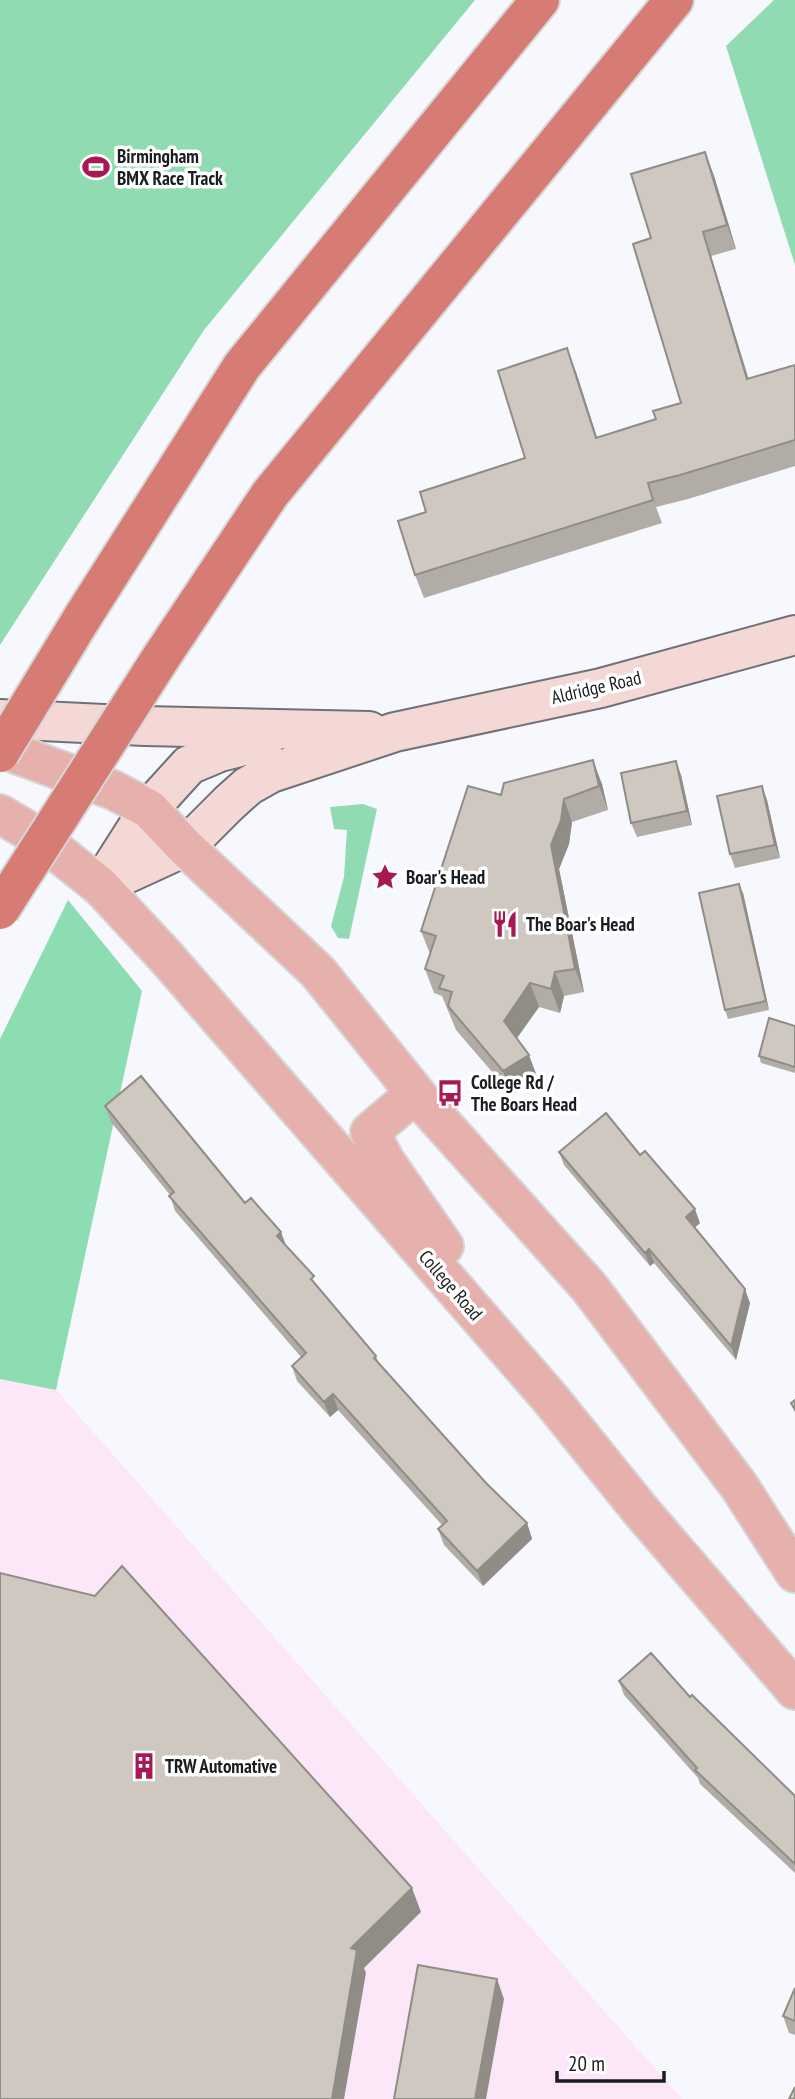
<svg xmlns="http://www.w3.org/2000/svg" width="795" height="2099" font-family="'PT Sans Narrow',sans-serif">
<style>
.industrial{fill:#fbe7f7}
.green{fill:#91dbb3}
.forest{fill:#8dddb2}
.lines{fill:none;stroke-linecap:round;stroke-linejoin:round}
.secondary-casing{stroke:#6f7078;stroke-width:42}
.primary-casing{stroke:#d6d6d7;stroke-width:42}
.highway-casing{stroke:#d6d6d7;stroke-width:42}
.secondary{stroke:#f3d8d5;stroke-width:38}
.primary{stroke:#e6b0ac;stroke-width:38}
.highway{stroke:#d67c74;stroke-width:38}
.highway-bridge-casing{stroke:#d6d6d7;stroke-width:42;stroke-linecap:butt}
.highway-bridge{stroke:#d67c74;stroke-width:38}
.wall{fill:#b1aca5}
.shaded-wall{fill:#908c86}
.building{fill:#cec8c0;stroke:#908c86;stroke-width:2}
.labels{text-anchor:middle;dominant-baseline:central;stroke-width:7;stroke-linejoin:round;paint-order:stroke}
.poi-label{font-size:19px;font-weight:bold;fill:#1c1d20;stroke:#fff;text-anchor:start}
.street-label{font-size:19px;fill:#1c1d20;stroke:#fff}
</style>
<rect width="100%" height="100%" fill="#f7f8fe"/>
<path class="industrial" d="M 0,1379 L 56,1390 L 682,2099 L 0,2099 Z"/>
<path class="green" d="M 0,0 L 475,0 L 204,330 L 0,645 Z
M 774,0 L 795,0 L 795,265 L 726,46 Z
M 363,804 L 377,809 L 349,939 L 338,938 L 331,926 L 344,877 L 347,830 L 334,829 L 330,807 Z"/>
<path class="forest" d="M 68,900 L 142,991 L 56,1390 L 0,1379 L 0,1039 Z"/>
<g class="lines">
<defs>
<path id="secondary" d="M 0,719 L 145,726 L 369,731
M 100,886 L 185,847 L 229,803 L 248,786 L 271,773 L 395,732 L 601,688 L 795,635
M 100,886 L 149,809 L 189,765 L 220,752 L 264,741"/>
<path id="primary" d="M 0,748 L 113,790 L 149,809 L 185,847 L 318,972 L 421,1100 L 589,1287 L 739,1486 L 795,1573
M 0,814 L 37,836 L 100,886 L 166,957 L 549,1397 L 641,1511 L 795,1690
M 421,1100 L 403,1104 L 370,1132 L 385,1161 L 444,1246"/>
<path id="highway" d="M 82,618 L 242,366 L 540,0
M 160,659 L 270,494 L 674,0"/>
</defs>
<use href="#secondary" class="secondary-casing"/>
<use href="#primary" class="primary-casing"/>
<use href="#highway" class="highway-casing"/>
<use href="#secondary" class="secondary"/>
<use href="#primary" class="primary"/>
<use href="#highway" class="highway"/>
<defs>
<path id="highway-bridge" d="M 0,753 L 82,618
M 0,910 L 160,659"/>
</defs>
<use href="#highway-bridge" class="highway-bridge-casing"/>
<use href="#highway-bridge" class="highway-bridge"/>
</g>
<path class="wall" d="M 705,152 L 714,176 L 736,249 L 711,256 L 748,379 L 795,365 L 795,466 L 688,499 L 656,507 L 662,523 L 424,598 L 415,575 L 426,512 L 525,458 L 576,372 L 597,438 L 656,419 L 681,403 L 651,238 Z
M 681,775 L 692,825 L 637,837 L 631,823 Z
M 602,784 L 608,810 L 572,822 L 569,844 L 559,869 L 584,992 L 564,996 L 560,1013 L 539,1007 L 517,1038 L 538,1079 L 512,1095 L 456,1030 L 442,996 L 434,993 L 425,969 L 430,954 L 421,931 L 501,795 Z
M 767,800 L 780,858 L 735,868 L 730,854 Z
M 743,893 L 769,1010 L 728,1019 L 725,1010 Z
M 795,1026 L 795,1073 L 761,1063 L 759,1056 Z
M 105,1106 L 245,1203 L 286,1246 L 318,1287 L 376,1356 L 378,1362 L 486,1483 L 527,1523 L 532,1539 L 483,1586 L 444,1545 L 438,1529 L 442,1525 L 338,1410 L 330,1417 L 297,1381 L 292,1366 L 301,1357 L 175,1211 L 170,1195 L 111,1122 Z
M 559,1152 L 640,1155 L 700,1223 L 694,1228 L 750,1303 L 736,1360 L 654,1263 L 650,1266 L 564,1165 Z
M 619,1681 L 690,1697 L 795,1796 L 795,1873 L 700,1784 L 698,1778 L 624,1695 Z
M 795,1988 L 795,2035 L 789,2033 L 783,2016 Z"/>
<path class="shaded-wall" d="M 705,152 L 714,176 L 736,249 L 727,225 Z
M 703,232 L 711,256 L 756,403 L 747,379 Z
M 567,348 L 576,372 L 605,462 L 596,438 Z
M 593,760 L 602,784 L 608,810 L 599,786 Z
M 676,761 L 681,775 L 692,825 L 687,811 Z
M 762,786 L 767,800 L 780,858 L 775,845 Z
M 564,799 L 572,822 L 569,844 L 559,869 L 584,992 L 575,969 L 551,845 Z
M 739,884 L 743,893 L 769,1010 L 766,1001 Z
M 555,972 L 564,996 L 560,1013 L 551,989 Z
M 530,983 L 539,1007 L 512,1045 L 504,1021 Z
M 529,1055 L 538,1079 L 512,1095 L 503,1071 Z
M 695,1209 L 700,1223 L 691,1231 L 686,1217 Z
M 281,1232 L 287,1248 L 277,1236 Z
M 649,1249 L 654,1263 L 650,1266 L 645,1253 Z
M 745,1289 L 750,1303 L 736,1360 L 731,1346 Z
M 333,1394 L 338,1410 L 330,1417 L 324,1402 Z
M 527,1523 L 532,1539 L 483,1586 L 477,1571 Z
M 412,1888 L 421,1912 L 364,1968 L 366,1973 L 344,2099 L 332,2099 L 351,1948 Z
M 497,1979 L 504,1999 L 486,2099 L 475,2099 Z"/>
<path class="building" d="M 705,152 L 727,225 L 703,232 L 747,379 L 795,365 L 795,440 L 680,475 L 648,483 L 653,500 L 415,575 L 398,521 L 426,512 L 420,492 L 525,458 L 498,371 L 567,348 L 596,438 L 656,419 L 653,411 L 681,403 L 633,244 L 651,238 L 631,174 Z
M 593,760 L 599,786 L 564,799 L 561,820 L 551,845 L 575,969 L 555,972 L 551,989 L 530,983 L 504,1021 L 529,1055 L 503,1071 L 448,1006 L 452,992 L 439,988 L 444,976 L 425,969 L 436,936 L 421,931 L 468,786 L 501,795 L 504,783 Z
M 676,761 L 687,811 L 631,823 L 621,773 Z
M 762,786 L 775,845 L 730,854 L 717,796 Z
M 739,884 L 766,1001 L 725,1010 L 699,893 Z
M 769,1018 L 795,1026 L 795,1067 L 759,1056 Z
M 141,1076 L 245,1203 L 251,1198 L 281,1232 L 277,1236 L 314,1276 L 311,1279 L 376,1356 L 374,1358 L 486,1483 L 527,1523 L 477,1571 L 438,1529 L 447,1521 L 333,1394 L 324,1402 L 292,1366 L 306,1353 L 169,1196 L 174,1192 L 105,1106 Z
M 606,1113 L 640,1155 L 645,1151 L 695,1209 L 686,1217 L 745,1289 L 731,1346 L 649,1249 L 645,1253 L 559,1152 Z
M 795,1400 L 795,1410 L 791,1403 Z
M 122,1566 L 412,1888 L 351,1948 L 357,1950 L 332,2099 L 0,2099 L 0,1573 L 95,1596 Z
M 651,1653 L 690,1697 L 692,1695 L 795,1796 L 795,1864 L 695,1770 L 697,1768 L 619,1681 Z
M 418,1965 L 497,1979 L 475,2099 L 394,2099 Z
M 795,1988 L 795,2021 L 783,2016 Z
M 795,2087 L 795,2099 L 789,2099 Z"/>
<defs>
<symbol id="stadium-bare" viewBox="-9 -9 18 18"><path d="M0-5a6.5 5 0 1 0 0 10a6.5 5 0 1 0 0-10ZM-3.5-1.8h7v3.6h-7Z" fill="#a81855" stroke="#fff" stroke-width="2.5" paint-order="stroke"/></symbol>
<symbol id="sight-bare" viewBox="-9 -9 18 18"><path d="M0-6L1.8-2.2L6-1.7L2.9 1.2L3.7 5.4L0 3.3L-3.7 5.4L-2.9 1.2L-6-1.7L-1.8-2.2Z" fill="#a81855" stroke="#fff" stroke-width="2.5" paint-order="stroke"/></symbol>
<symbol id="restaurant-bare" viewBox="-9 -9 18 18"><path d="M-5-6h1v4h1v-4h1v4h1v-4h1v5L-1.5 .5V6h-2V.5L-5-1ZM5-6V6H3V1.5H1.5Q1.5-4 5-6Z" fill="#a81855" stroke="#fff" stroke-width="2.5" paint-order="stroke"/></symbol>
<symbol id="bus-bare" viewBox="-9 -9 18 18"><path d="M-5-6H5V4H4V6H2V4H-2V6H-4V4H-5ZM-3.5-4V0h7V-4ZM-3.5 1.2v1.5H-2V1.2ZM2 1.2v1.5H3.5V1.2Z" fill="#a81855" stroke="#fff" stroke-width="2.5" paint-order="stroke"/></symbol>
<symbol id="building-bare" viewBox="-9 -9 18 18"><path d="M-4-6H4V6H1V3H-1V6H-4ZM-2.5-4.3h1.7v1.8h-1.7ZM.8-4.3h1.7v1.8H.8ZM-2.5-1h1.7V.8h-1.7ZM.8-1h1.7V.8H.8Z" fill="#a81855" stroke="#fff" stroke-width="2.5" paint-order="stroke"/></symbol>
</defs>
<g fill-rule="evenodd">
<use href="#stadium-bare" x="77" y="148" width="38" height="38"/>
<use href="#sight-bare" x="366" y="858" width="38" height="38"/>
<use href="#restaurant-bare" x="486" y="905" width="38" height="38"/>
<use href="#bus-bare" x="431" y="1074" width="38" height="38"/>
<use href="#building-bare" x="125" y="1747" width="38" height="38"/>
</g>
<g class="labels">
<g class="poi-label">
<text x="117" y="156">Birmingham<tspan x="117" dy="22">BMX Race Track</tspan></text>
<text x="406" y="877">Boar's Head</text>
<text x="526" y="924">The Boar's Head</text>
<text x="471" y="1082">College Rd /<tspan x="471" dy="22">The Boars Head</tspan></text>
<text x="165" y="1766">TRW Automative</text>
</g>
<g class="street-label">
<text transform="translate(596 687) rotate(-13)">Aldridge Road</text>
<text transform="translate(451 1285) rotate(49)">College Road</text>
</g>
</g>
<path d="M557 2071v10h107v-10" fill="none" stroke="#1c1d20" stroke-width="3.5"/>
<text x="568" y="2071" font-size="21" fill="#1c1d20" stroke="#ffffff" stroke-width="5" paint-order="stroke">20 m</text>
</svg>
